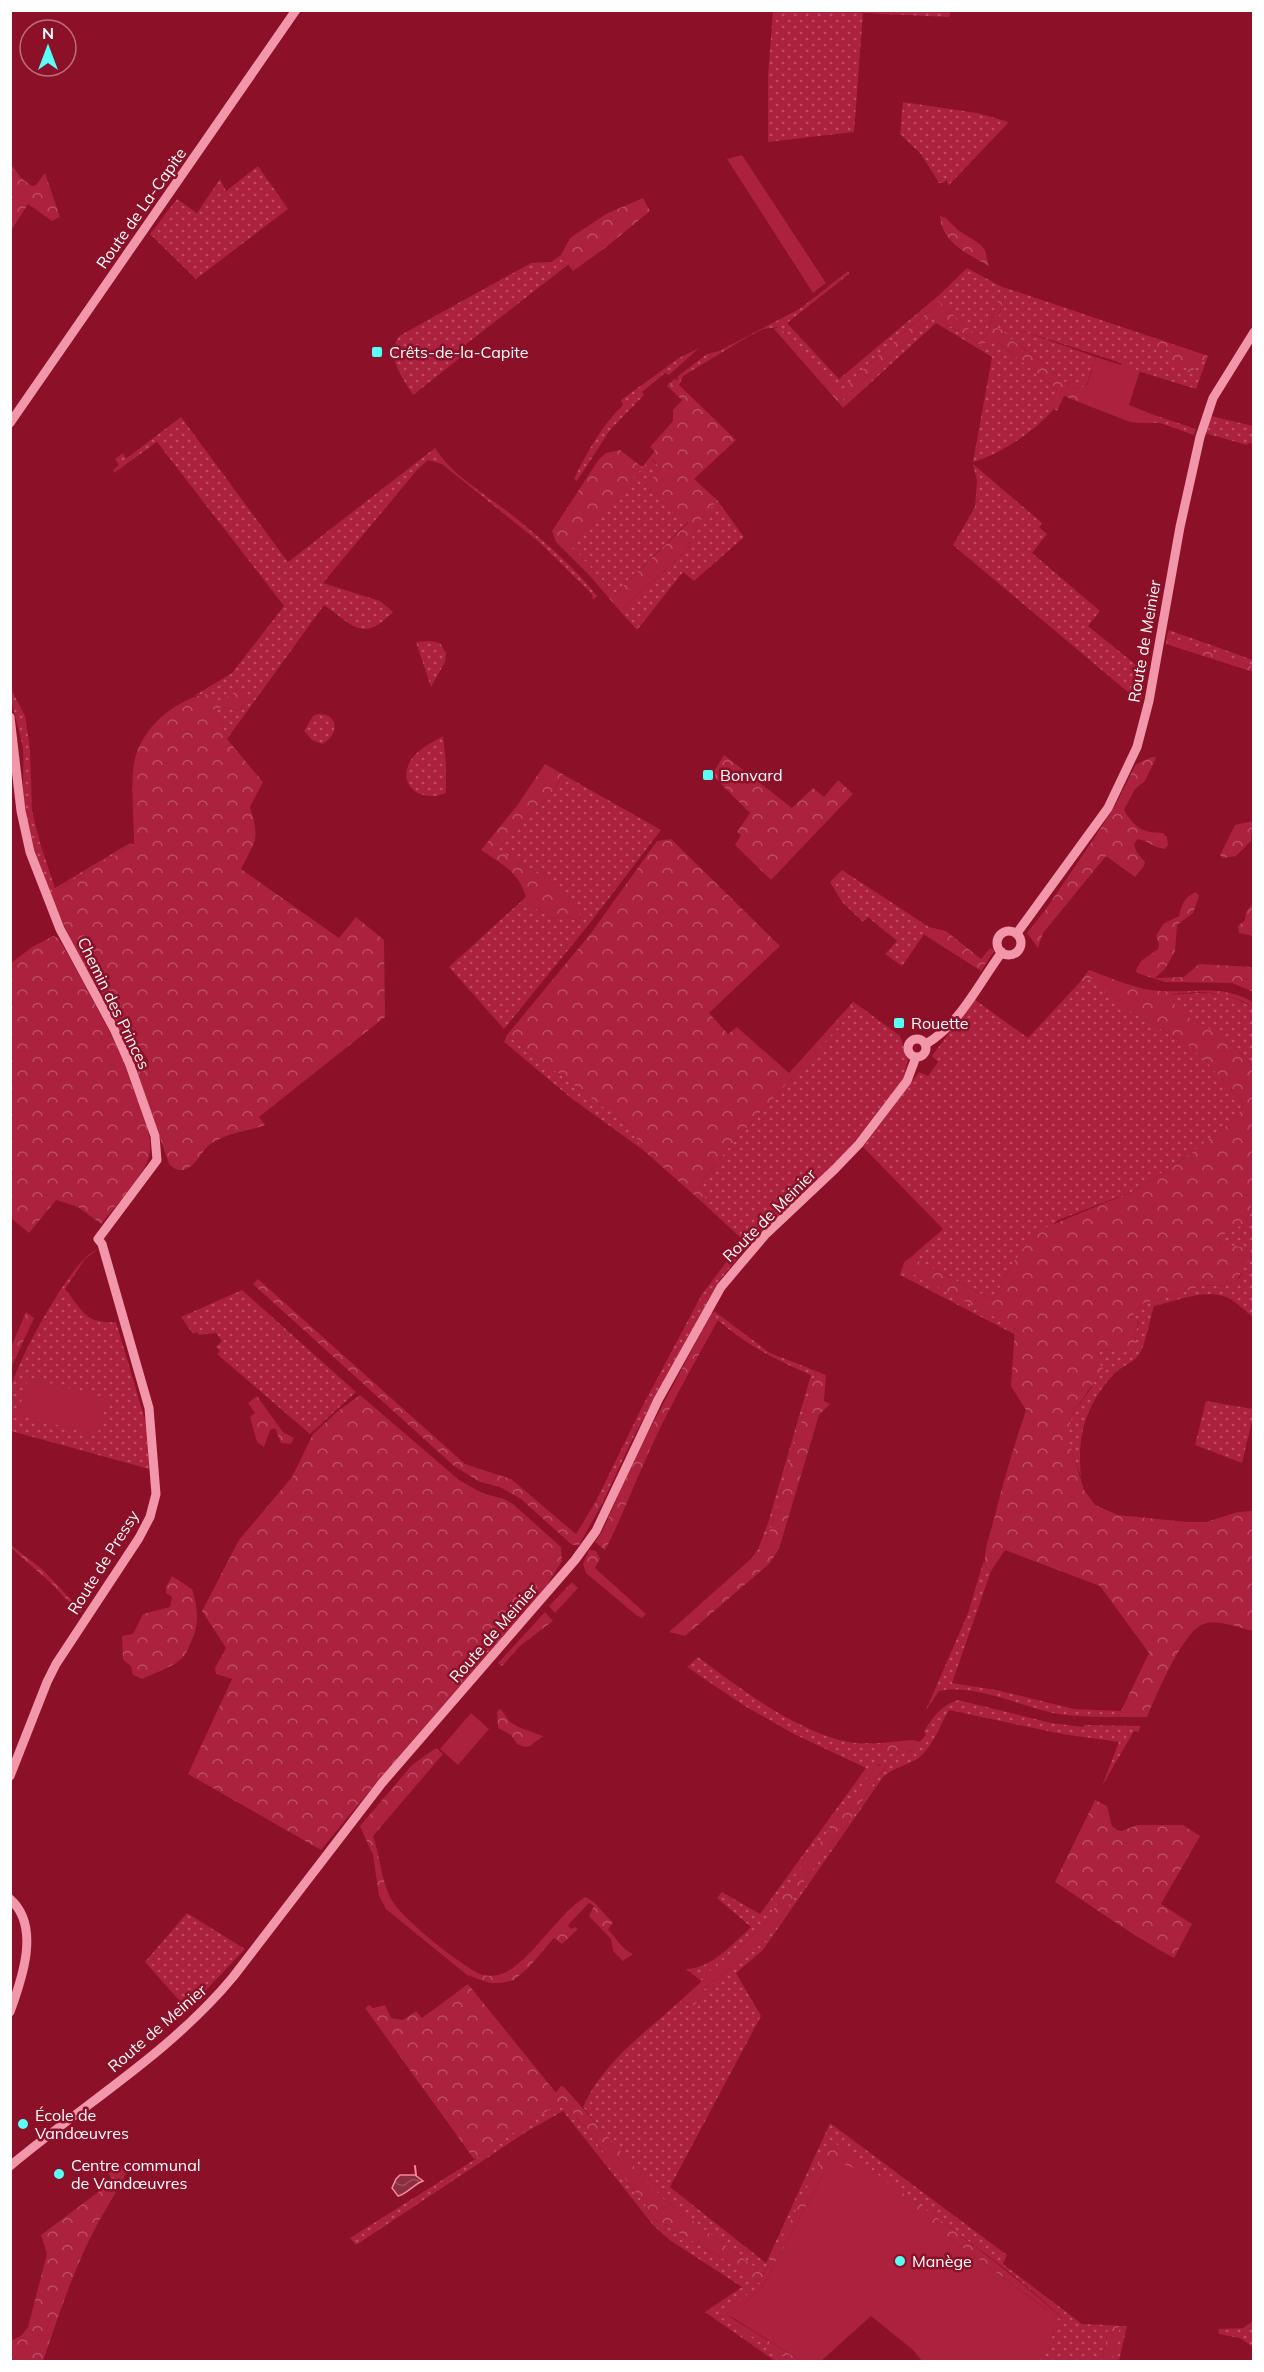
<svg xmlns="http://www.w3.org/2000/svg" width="1264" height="2372" font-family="Mulish,sans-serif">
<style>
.grass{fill:url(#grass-dots)}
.forest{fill:url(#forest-crowns);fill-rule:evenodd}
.garden{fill:#ab213e}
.water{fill:url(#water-waves);stroke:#f687a0;stroke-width:1.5}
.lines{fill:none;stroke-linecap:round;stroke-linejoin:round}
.stream{stroke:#f687a0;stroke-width:2}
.minor{stroke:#f296aa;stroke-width:9}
.poi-dot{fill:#57fff7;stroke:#8b1028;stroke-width:2}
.labels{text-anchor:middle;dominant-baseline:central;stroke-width:5;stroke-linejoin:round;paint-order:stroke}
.street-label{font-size:16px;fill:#fff;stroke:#8b1028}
.poi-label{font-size:16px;fill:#fff;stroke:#8b1028;text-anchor:start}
</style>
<defs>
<pattern id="grass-dots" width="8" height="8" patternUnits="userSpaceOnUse" patternTransform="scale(1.5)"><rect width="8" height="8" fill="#ab213e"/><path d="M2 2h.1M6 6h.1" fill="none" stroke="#bc4d65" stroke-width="1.8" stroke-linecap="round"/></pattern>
<pattern id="forest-crowns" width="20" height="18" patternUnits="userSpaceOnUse" patternTransform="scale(1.5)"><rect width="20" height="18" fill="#ab213e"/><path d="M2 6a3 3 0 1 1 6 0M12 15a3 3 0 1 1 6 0" fill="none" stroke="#bc4d65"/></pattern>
<pattern id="water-waves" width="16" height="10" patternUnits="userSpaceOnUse" patternTransform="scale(1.5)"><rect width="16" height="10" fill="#8a2e40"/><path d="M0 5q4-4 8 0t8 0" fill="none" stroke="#9c4d5d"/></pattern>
</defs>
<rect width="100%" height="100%" fill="#8b1028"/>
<path class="grass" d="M 773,11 L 773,10 L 951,11 L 949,17 L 863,13 L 854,132 L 768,142 L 768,76 Z
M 903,102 L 977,113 L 1009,122 L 948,186 L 947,180 L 943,183 L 939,183 L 921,154 L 900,134 Z
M 258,166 L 288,209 L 196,279 L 150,234 L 177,199 L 197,213 L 220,179 L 226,191 Z
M 561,255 L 569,264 L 456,352 L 460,358 L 413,395 C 402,377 385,356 399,336 L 531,263 L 551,262 Z
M 967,268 L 1002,287 L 987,335 L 983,337 L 972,332 L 939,302 L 859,373 L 842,393 L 779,327 L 763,329 L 749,336 L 683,376 L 679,385 L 677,383 L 678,376 L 707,354 L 719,351 L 801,308 L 848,271 L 849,274 L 787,323 L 839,379 L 938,296 Z
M 1006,288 L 1208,356 L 1196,389 L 1121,366 L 1121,363 L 1017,329 L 1096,357 L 1086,386 L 1076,388 L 1068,385 L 1045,364 L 996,328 Z
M 934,316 L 982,346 L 987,341 L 996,341 L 1058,390 L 1051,407 L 1054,409 C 1035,431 1001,454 973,462 L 992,357 L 936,323 L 843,408 L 839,403 Z
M 699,348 L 669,375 L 665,373 L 642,392 L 644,395 L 610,430 L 577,481 L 574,479 C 587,452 602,425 623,405 L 621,400 L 679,358 Z
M 1154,415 L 1196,429 L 1194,435 L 1160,423 L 1146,423 Z
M 1211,416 L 1253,426 L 1253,444 L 1248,443 L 1247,445 L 1205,433 Z
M 181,417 L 288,562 L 435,448 C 452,475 482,492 507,511 C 538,536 572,564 597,596 L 593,600 L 592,594 L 539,542 L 442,464 L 428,460 L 417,470 L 323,583 L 380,601 L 393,612 C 362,644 352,624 324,605 L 227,739 L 220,719 L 209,710 L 224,707 L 239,711 L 251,699 L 220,702 L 209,693 L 194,696 L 232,673 L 284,606 L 157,442 L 114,473 L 113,470 L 119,465 L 115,459 L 123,453 L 126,458 L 131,455 Z
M 650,459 L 661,468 L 645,486 L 688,522 L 615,594 L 570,545 Z
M 973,464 L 1042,523 L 1039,527 L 1047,534 L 1032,553 L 1100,611 L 1088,626 L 1146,673 L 1141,703 L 953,545 L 975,507 L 977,481 Z
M 717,500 L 744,537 L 694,581 L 683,572 L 637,630 L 620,611 L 687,550 L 697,525 Z
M 1169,630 L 1253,660 L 1253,667 L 1167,636 Z
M 431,641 L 440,643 L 446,653 L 445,662 L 431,687 L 416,642 Z
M 10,687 L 25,716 L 30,749 L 32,811 L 40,843 L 55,888 L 130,843 L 134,844 L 50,894 C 39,863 27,834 24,801 C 22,784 24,767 23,750 C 20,728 11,709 10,687 Z
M 318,714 C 339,713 340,735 322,744 L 312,740 L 304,731 L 313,716 Z
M 443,736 L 446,763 L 446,793 C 428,802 399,791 408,766 C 413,751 430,744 443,736 Z
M 564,775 L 661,830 L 590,923 L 504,1029 L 449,967 L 526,897 L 528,904 L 552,918 L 567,917 L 578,921 L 581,917 C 554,879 530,869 491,847 L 550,795 Z
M 842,870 L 929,927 L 902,966 L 885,954 L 897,941 L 868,917 L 863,922 L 842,902 L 830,882 Z
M 1091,977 L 1127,1009 L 1189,1046 L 1206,1061 L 1242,1102 L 1243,1108 L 1232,1121 L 1189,1155 L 1134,1191 L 1058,1220 L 1011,1266 L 993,1300 L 911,1257 L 943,1229 L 863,1147 L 919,1072 L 928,1076 L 938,1062 L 932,1056 L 974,999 L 1028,1038 L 1079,983 Z
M 1197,993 L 1226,994 L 1253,1007 L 1253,1066 C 1243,1056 1233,1045 1221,1037 C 1206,1025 1175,1016 1170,995 Z
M 858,1005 L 900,1036 L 908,1060 L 903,1079 L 845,1154 L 751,1242 L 719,1281 L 633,1438 L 602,1504 L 596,1501 L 641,1409 L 702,1294 L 743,1240 L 702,1202 L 707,1194 L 699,1185 L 730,1146 Z
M 507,1035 L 630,1127 L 643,1150 L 571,1098 L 504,1042 Z
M 1253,1200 L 1254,1288 L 1252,1292 L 1253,1317 C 1246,1312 1239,1305 1232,1300 C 1210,1286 1177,1301 1154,1306 C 1150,1319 1146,1344 1139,1355 C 1133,1363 1120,1367 1113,1375 C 1085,1406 1077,1436 1081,1477 L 1066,1435 L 1073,1413 L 1092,1387 L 1099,1353 L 1103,1349 L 1115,1351 L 1136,1343 L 1135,1333 L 1139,1323 L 1138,1320 L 1126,1323 L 1142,1304 L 1203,1286 L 1226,1285 L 1237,1280 L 1242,1274 L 1236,1247 L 1220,1243 L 1218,1236 L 1246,1223 Z
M 97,1250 L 85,1259 L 65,1289 C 83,1311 85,1324 116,1322 L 146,1423 L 149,1469 L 11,1431 C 11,1417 8,1402 11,1389 C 15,1364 74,1255 97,1250 Z
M 902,1268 L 1013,1325 L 1016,1335 L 900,1275 Z
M 242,1290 L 356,1392 L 310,1434 L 217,1354 L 220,1351 L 216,1347 L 222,1341 L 216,1333 L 199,1335 L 197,1332 L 193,1334 L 181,1317 Z
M 714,1311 L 770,1353 L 816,1371 L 768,1537 L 761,1550 L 750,1561 L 758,1549 L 768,1523 L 811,1375 C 774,1360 740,1341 711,1314 Z
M 1206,1401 L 1253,1409 L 1253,1417 L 1242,1463 L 1195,1445 Z
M 984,1560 L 986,1569 L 991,1571 L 952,1683 L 996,1690 L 1074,1709 L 1121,1711 L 1118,1717 C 1097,1717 1074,1717 1053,1713 C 1017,1705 976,1684 939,1691 L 926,1710 L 968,1613 Z
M 698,1657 C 741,1689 794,1730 848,1742 C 858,1744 870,1743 881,1743 L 883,1753 L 910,1752 L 926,1735 L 924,1732 C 932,1717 942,1705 958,1700 L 1051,1723 L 1083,1727 L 1084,1725 L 1141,1726 L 1138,1732 L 1134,1731 L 1102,1786 L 1119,1742 L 1062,1734 L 949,1710 C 940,1725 932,1749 917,1759 C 905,1766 893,1768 883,1777 L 763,1950 L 736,1973 L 761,2016 L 670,2187 L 766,2263 L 830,2123 L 1007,2255 L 1003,2264 L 1082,2324 L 1109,2325 L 1102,2361 L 1033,2361 L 1054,2334 L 1054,2318 L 1062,2318 C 993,2252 908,2200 830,2145 L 764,2274 L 662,2198 L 618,2150 L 583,2107 C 603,2062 645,2033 680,2001 L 695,2006 L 702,1991 L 766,1940 L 810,1873 L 847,1825 L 878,1776 L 885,1769 L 880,1764 L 876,1766 L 761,1929 L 700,1980 L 686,1969 C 711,1969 734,1943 751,1927 L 717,1898 L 722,1892 L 760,1914 L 866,1768 L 794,1734 L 743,1705 L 687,1667 Z
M 187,1913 L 245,1949 L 191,2006 L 186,2008 L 145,1962 Z
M 561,2086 L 564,2087 L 557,2095 L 560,2103 L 569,2108 L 645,2204 L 653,2218 L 746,2272 L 763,2286 L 751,2297 L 749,2294 L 722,2317 L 792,2361 L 775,2361 L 705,2312 L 742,2287 L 671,2241 L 653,2225 L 563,2111 L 526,2132 L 356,2245 L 350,2238 L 474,2160 L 553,2096 Z
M 1253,2321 L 1253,2347 L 1240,2338 L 1219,2334 L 1218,2329 L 1243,2328 Z
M 1119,2326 L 1127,2326 L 1119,2361 L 1112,2362 Z"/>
<path class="forest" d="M 11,164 L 21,178 L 32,186 L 36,185 L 45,173 L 60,217 L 52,221 L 28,204 L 11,231 Z
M 643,198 L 650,211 L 605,248 L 573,271 L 561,255 L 570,238 L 606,214 Z
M 940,216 L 946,218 L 958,230 L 980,244 L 985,250 L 989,266 C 968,254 942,243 940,216 Z
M 1002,287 L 1006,288 L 996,328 L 1003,330 L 1009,338 L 1045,364 L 1068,385 L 1076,388 L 1086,386 L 1098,395 L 1154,415 L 1146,423 L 1130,422 L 1134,411 L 1091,400 L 1081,403 L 1064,396 L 1057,411 L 1051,407 L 1057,389 L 996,341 L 987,341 L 982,346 L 934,316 L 839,403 L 774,329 L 779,327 L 842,392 L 859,373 L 939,302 L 972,332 L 983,337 L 987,335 Z
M 1147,336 L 1208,356 L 1191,372 L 1187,372 L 1186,368 L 1169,361 L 1173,352 L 1146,343 Z
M 674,379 L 676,379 L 679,385 L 736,440 L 694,479 L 717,500 L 697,525 L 687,550 L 620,611 L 590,576 L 556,542 L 552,531 L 599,459 L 606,453 L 620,450 L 642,467 L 655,451 L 650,447 L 673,421 L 673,410 L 682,400 L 667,386 ZM 651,459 L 661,468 L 645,486 L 688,523 L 615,594 L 570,545 Z
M 1167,636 L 1253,667 L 1253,672 L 1166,644 Z
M 240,689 L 251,699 L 239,711 L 224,707 L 210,710 L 220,719 L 227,739 L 263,782 L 250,807 C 260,839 256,840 241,869 L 339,938 L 356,917 L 384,940 L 385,1017 L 259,1117 L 265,1125 C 247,1132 229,1132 212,1143 C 201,1150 198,1164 186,1169 C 180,1172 174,1169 169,1164 L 137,1071 L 149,1061 L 142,1051 L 132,1058 L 109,1006 L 72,943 L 50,894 L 134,844 C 134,820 131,794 133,770 C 137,730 173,700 209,693 L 220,702 Z
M 724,755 L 792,808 L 813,788 L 824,797 L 838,780 L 853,794 L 771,880 L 735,845 L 741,835 L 737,832 L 750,813 L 712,775 Z
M 1152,757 L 1156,757 L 1155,760 L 1145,781 L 1135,789 L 1124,810 C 1136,829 1141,832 1163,833 L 1167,837 L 1168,845 L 1165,849 C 1154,848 1147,840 1137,839 L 1134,845 L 1137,853 L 1145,862 L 1144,866 L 1135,877 L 1106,856 L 1043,933 L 1038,948 L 1027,933 L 1046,909 L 1095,837 L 1116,804 L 1136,764 Z
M 545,764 L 564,775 L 550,795 L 492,847 L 551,881 L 569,900 L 581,917 L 579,921 L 567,917 L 552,918 L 528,904 C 520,872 507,868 481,850 L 516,807 Z
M 1253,821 L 1251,841 L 1236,856 L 1223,858 L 1220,855 L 1235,825 Z
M 671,839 L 780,946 L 709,1013 L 728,1034 L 737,1027 L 789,1073 L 853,1002 L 858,1005 L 730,1146 L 699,1185 L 707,1194 L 702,1202 L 643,1150 L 630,1127 L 507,1035 L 591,933 L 657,841 Z
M 1196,892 L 1199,896 L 1193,913 L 1177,925 L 1175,951 L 1165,969 L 1155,978 L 1184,977 L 1199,964 L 1253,967 L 1253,992 L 1232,983 L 1165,982 L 1137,973 L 1136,970 L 1141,961 L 1158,949 L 1159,944 L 1156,936 L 1163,924 L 1179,916 C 1182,904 1184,897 1196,892 Z
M 1253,903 L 1253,936 L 1239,933 L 1238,926 L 1245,920 L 1246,912 Z
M 929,927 L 946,931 L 981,959 L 990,948 L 994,951 L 981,971 L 923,934 Z
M 53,936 L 58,938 C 81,976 161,1117 149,1157 C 144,1175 114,1208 101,1224 L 78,1207 L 56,1200 L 29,1233 L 11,1218 L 10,964 L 32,947 Z
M 1089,970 C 1112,978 1137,990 1161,991 C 1196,993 1222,984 1253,1002 L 1253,1007 C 1228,991 1199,990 1170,995 C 1176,1016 1206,1025 1222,1037 C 1233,1045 1243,1056 1253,1066 L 1253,1200 L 1246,1223 L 1218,1237 L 1220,1243 L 1250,1249 L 1252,1256 L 1237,1280 L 1226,1285 L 1203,1286 L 1142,1304 L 1127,1322 L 1139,1320 L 1135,1333 L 1136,1343 L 1133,1350 L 1119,1354 L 1115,1351 L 1103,1349 L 1099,1353 L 1098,1361 L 1103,1369 L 1073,1413 L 1067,1435 L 1084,1490 L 1095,1505 L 1118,1515 L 1187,1522 L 1206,1522 L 1238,1512 L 1253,1511 L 1253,1631 C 1239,1628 1218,1619 1204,1624 C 1183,1630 1156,1697 1147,1717 L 1118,1717 L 1149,1653 L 1100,1586 L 1005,1550 L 991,1571 L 986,1569 C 982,1553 990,1535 994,1519 C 1003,1482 1014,1446 1026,1410 L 1011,1386 L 1015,1328 L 902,1268 L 904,1262 L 911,1257 L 993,1300 L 1011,1266 L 1028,1242 L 1044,1228 L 1134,1191 L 1189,1155 L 1232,1121 L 1243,1108 L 1242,1102 L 1206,1061 L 1189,1046 L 1127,1009 L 1091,978 L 1079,983 Z
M 258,1279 L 465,1464 L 511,1479 L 576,1534 L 596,1501 L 602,1504 L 579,1545 L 572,1545 L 521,1499 L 500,1487 L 480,1482 L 454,1466 L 253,1284 Z
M 26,1312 L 34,1318 L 11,1368 L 11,1347 Z
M 711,1314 L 718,1320 C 691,1369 663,1418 641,1470 C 629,1497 619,1524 605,1550 L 595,1542 L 602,1532 L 637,1453 Z
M 816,1371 L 826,1375 L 824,1401 L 830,1404 L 819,1415 L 779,1549 L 769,1564 L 685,1636 L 669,1632 L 761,1550 L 768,1537 Z
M 360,1395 L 459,1480 L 482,1493 L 504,1499 L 513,1504 L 561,1547 L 562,1561 L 547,1585 C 471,1673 394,1760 321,1850 L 188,1774 L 232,1679 L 216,1674 L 215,1668 L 226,1648 L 202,1611 L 239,1540 L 292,1477 L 313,1434 L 338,1411 Z
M 257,1396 L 283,1432 L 294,1438 L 291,1444 L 281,1443 L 275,1428 L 270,1430 L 264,1447 L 257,1442 L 250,1417 L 255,1413 L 248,1403 Z
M 11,1545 L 43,1570 L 75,1604 L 85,1607 L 79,1613 L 51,1583 L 11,1548 Z
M 589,1550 L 596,1551 L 600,1559 L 595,1568 L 646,1614 L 642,1618 L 636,1615 L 586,1573 L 583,1564 Z
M 172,1576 L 192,1589 C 198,1609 200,1625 190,1644 C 187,1652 184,1658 176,1663 C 166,1669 153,1674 142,1679 L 133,1675 L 131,1666 L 123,1660 L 122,1636 L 133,1634 L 143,1614 L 170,1607 L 172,1597 L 166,1593 L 166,1587 Z
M 572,1582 L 578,1588 L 555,1613 L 549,1606 Z
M 545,1612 L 553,1621 L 521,1645 L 502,1666 L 498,1663 Z
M 501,1709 L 509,1721 L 518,1727 L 543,1736 L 530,1746 L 525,1747 L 517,1744 L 511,1735 L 498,1728 L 497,1711 Z
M 912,1740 L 922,1742 C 909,1755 900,1756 882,1753 L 881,1743 Z
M 436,1748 L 443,1754 L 373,1836 C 380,1856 381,1878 390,1897 C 399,1917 459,1964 480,1974 C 488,1977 499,1976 506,1972 C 534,1957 556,1916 585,1897 C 598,1902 602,1914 613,1922 L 608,1930 C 618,1939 620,1948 633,1954 L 623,1961 L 613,1951 L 611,1939 L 589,1916 L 594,1906 L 589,1903 L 568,1925 L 571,1929 L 575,1927 L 578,1929 L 562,1944 L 554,1938 L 528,1968 L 514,1980 L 501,1983 L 490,1983 L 467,1975 L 386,1909 L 379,1896 L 373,1855 L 360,1826 L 412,1765 Z
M 884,1764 L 887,1766 L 878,1776 L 847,1825 L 810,1873 L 766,1940 L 702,1991 L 695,2006 L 680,2001 L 701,1982 L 700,1980 L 761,1929 L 790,1883 L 876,1766 Z
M 1095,1800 L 1107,1806 L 1112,1826 L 1117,1830 L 1122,1831 L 1137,1825 L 1183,1825 L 1200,1836 L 1161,1904 L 1192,1924 L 1174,1958 C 1133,1936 1095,1908 1055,1882 Z
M 468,1984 L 557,2094 L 564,2087 L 662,2198 L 764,2274 L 825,2151 L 830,2145 L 835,2143 C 912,2200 992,2255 1063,2319 L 1054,2318 L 1046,2309 L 853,2168 L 825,2171 L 763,2286 L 746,2272 L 653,2218 L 645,2204 L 569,2108 L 559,2103 L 474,2159 L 365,2008 L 369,2005 L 373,2008 L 385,2005 L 391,2018 L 403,2020 L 416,2011 L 422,2018 Z
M 130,2162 C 130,2171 104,2212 98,2223 C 74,2267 59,2315 43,2361 L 11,2361 L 11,2341 L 22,2335 L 28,2327 L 47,2254 L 41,2235 L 113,2181 L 108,2173 Z
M 749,2293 L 751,2297 L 730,2317 L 801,2361 L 792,2361 L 721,2317 Z
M 1109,2325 L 1119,2326 L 1119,2331 L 1112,2361 L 1102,2361 Z"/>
<path class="garden" d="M 742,155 L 826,283 L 813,293 L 727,159 Z
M 1096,357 L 1140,371 L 1129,405 L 1154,415 L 1146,423 L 1130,422 L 1081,403 Z
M 28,1377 L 107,1399 L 97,1436 L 18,1414 Z
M 471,1713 L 489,1729 L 458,1765 L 440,1749 Z
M 836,2165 L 846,2165 L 857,2170 L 1051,2313 C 1064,2331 1044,2348 1033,2361 L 922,2361 L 913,2350 L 871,2316 L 821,2361 L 801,2361 L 730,2316 L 763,2286 L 825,2171 Z"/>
<path class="water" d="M 400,2175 L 415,2175 L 423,2181 C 414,2184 407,2194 398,2196 L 392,2188 L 396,2179 Z"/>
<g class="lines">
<path class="stream" d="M 415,2166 L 416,2175"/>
<path class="minor" d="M 10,423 L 296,10
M 10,717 L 21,811 L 30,852 L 60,929 L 114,1029 L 130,1065 L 155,1136 L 157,1160 L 98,1239 L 102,1244 L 149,1408 L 156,1494 L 150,1517 L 139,1538 L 56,1664 L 47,1682 L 10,1776
M997 943a12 12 0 1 1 24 0a12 12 0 1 1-24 0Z
M 1017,933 L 1108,808 L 1137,747 L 1149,701 L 1180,527 L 1200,437 L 1213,398 L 1254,332
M908 1048a9 9 0 1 1 18 0a9 9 0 1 1-18 0Z
M 926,1044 C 960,1024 979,983 1002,952
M 10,1899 C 41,1926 22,1979 10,2012
M 10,2166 C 84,2104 171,2052 233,1977 L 382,1783 L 575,1560 L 596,1531 L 658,1400 L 721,1287 L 765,1235 L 835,1169 L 859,1144 L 907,1081 L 916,1057"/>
</g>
<g class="poi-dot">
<rect x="371" y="346" width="12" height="12" rx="3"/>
<rect x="702" y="769" width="12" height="12" rx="3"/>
<rect x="893" y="1017" width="12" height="12" rx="3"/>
<circle cx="23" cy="2124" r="6"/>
<circle cx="59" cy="2174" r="6"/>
<circle cx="900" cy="2261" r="6"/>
</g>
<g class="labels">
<g class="street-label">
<text transform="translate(141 208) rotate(-55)">Route de La-Capite</text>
<text transform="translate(1144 641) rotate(-80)">Route de Meinier</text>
<text transform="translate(114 1003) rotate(64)">Chemin des Princes</text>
<text transform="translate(769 1215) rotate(-45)">Route de Meinier</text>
<text transform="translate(103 1562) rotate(-58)">Route de Pressy</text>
<text transform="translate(493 1633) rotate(-49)">Route de Meinier</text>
<text transform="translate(157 2028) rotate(-41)">Route de Meinier</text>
</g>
<g class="poi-label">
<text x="389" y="352">Crêts-de-la-Capite</text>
<text x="720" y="775">Bonvard</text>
<text x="911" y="1023">Rouette</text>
<text x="35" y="2115">École de<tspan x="35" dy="18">Vandœuvres</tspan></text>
<text x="71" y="2165">Centre communal<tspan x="71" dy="18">de Vandœuvres</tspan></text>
<text x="912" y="2261">Manège</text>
</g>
</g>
<rect width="1264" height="2372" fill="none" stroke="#ffffff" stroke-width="24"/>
<g transform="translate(48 48)"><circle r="28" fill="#8b1028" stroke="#b9707e" stroke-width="1.5"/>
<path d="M0-4.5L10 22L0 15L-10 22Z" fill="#57fff7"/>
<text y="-9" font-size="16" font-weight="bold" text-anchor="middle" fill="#ffffff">N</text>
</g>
</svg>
